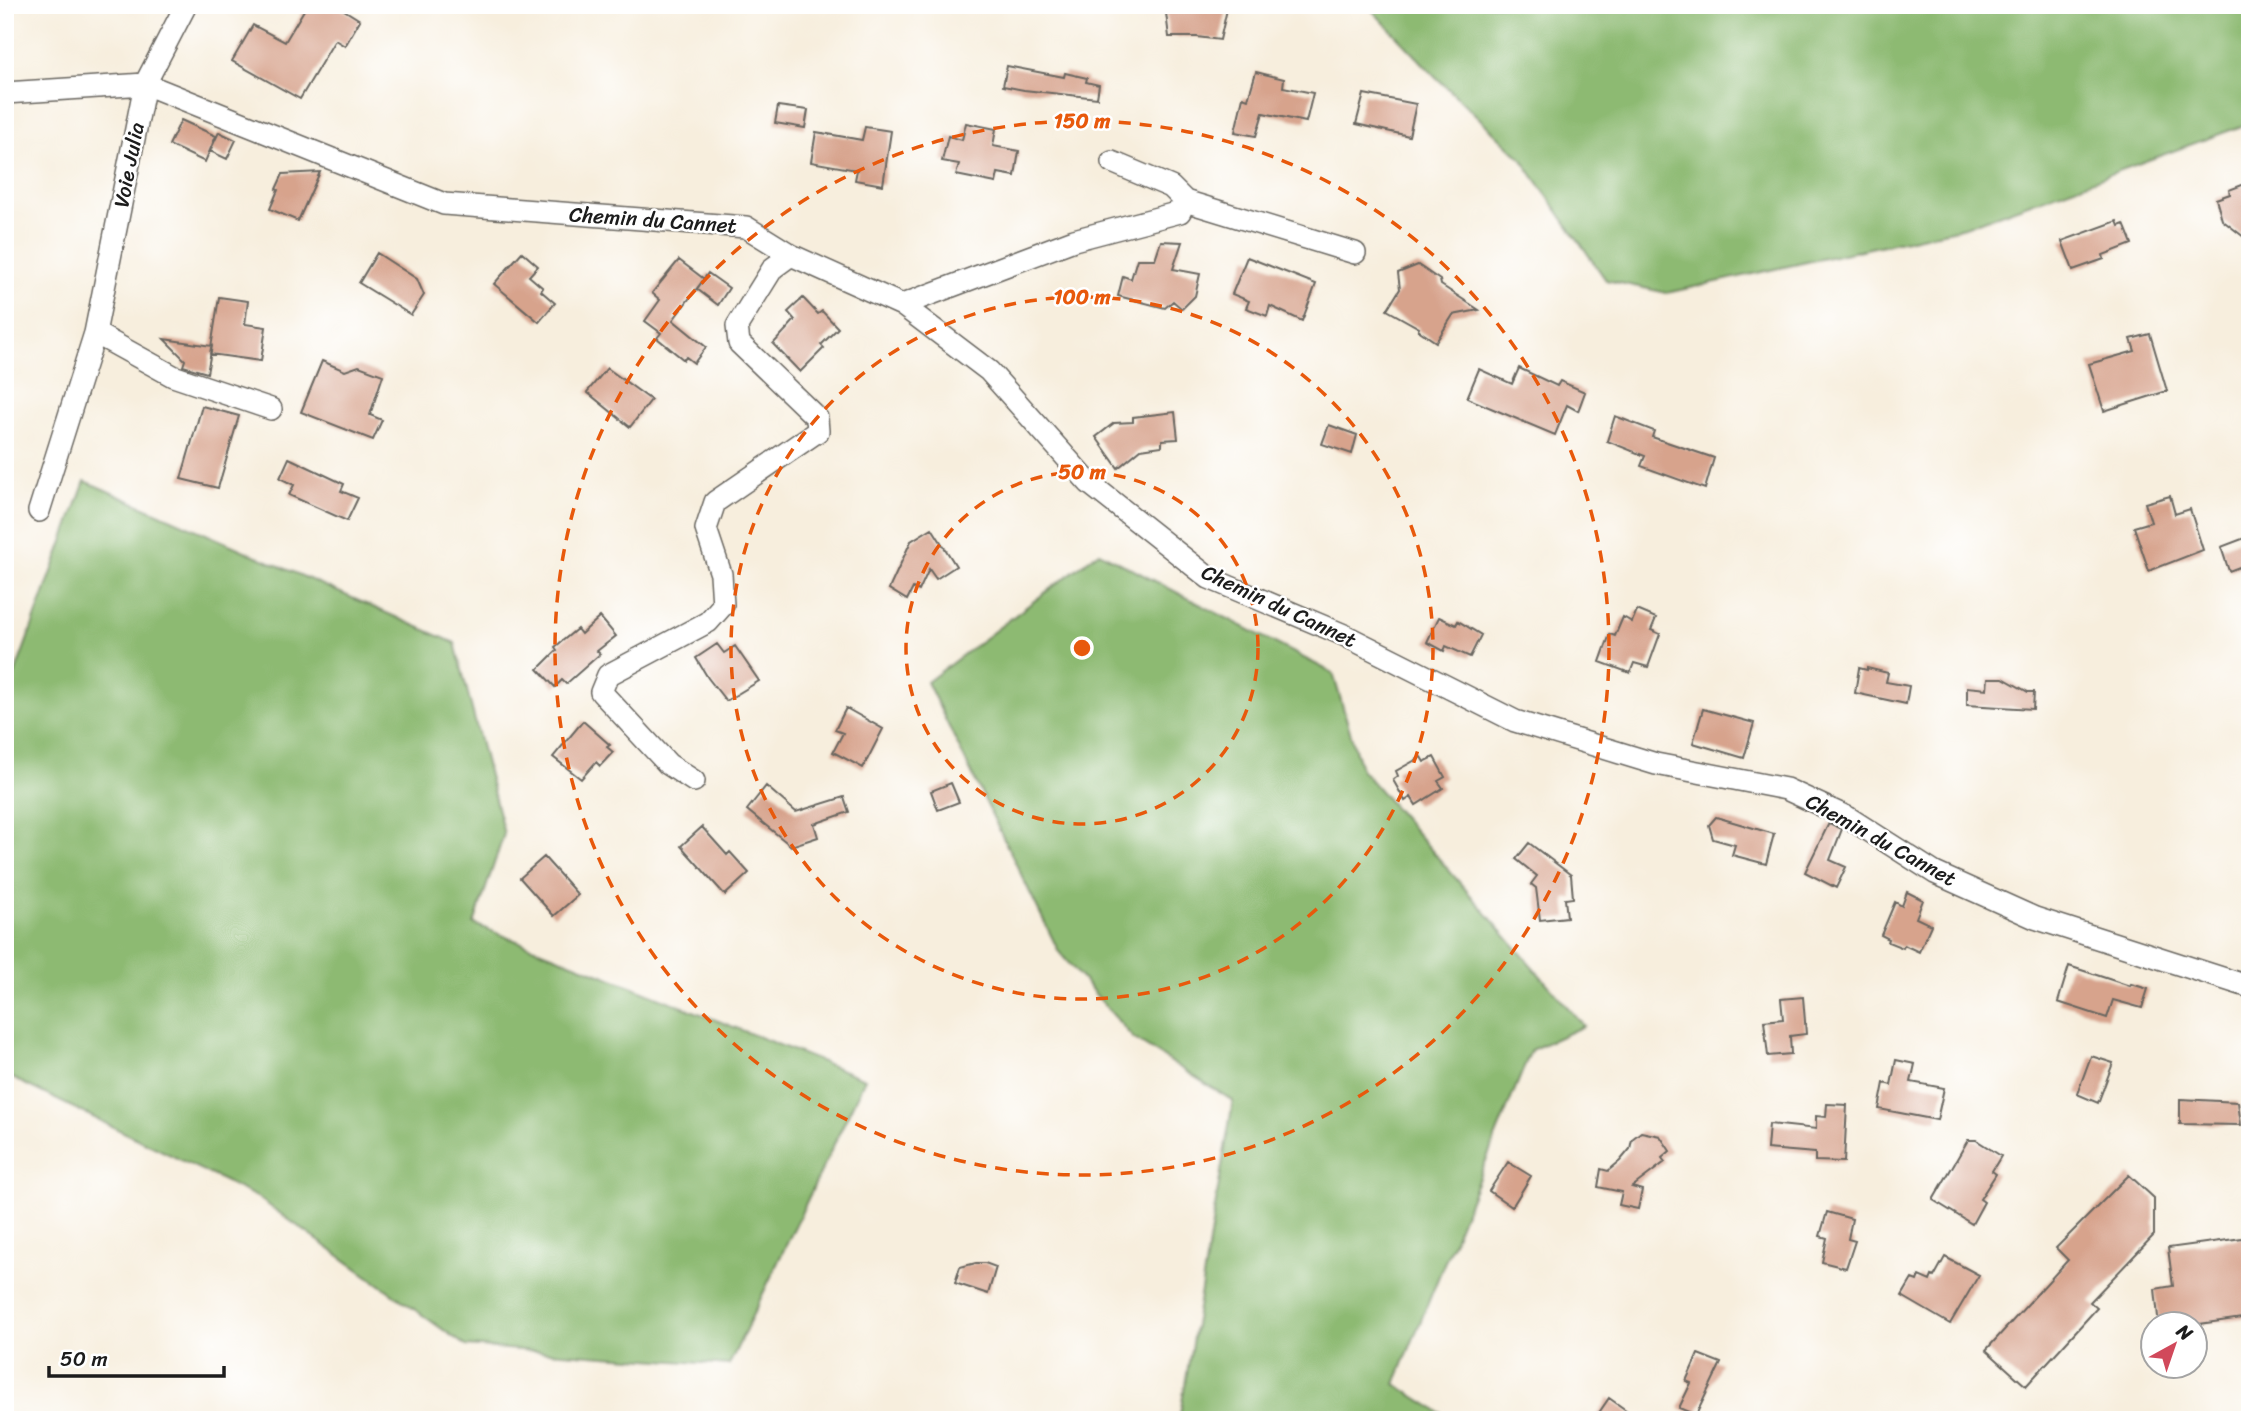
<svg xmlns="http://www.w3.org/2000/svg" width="2255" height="1425" font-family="Sriracha,sans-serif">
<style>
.forest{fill:#8dba72;stroke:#546b47;stroke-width:2}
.building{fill:#d7a38c}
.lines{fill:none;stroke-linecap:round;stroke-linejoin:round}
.street-casing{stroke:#696660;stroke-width:24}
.street{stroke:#fff;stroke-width:21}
.ring{fill:none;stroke:#e8590c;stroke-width:3.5;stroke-dasharray:12 9}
.labels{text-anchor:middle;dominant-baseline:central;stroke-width:5;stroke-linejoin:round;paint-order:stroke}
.street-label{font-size:21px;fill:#1c1c1c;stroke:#fff}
.centre{fill:#e8590c;stroke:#fff;stroke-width:3.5}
.ring-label{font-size:21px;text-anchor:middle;font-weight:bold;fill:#e8590c;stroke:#fff;stroke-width:5;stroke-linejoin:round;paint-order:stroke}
</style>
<rect width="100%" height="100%" fill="#fff"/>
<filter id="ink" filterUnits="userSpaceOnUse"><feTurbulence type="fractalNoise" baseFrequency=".0143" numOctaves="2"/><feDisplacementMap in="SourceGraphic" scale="14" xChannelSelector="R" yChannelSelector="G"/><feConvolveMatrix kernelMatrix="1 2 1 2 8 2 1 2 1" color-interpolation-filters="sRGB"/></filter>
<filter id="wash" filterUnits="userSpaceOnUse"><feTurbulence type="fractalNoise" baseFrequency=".00686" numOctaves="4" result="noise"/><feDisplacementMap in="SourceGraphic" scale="28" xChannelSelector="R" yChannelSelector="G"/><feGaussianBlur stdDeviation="1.57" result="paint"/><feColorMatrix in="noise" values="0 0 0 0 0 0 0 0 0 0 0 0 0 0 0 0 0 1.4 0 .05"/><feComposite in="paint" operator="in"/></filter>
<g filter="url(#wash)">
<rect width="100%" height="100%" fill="#f7eedd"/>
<path class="forest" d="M 1367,5 L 2250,5 L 2250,123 L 1965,227 L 1667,293 L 1606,280 L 1520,157 L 1436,77 Z
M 85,481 L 455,643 L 504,834 L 474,924 L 865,1079 L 729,1365 L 466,1346 L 257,1197 L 10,1077 L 5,1072 L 5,701 Z
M 1099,552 L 1333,673 L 1361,769 L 1584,1026 L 1531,1050 L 1395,1384 L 1452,1420 L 1179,1420 L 1233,1101 L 1133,1038 L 1059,952 L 927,682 Z"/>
<g id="blocks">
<path class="building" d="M 307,5 L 336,5 L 360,20 L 345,46 L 335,40 L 300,99 L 232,61 L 253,25 L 285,42 Z
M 1165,5 L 1228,5 L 1220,40 L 1197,37 L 1169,37 Z
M 1007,66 L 1064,77 L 1065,73 L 1087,78 L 1086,82 L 1099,85 L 1097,98 L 1024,90 L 1003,86 Z
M 1256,72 L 1284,79 L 1283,87 L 1313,93 L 1306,122 L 1263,113 L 1256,136 L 1235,132 L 1243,97 L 1248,99 Z
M 1364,94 L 1416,104 L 1409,136 L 1356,124 Z
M 778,106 L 808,110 L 805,128 L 775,123 Z
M 181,120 L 216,136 L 205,162 L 169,145 Z
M 966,123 L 996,129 L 993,146 L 1019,151 L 1015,176 L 998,173 L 996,183 L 956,175 L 959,164 L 942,161 L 948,136 L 962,140 Z
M 865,127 L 891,131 L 883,185 L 855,180 L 857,170 L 811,162 L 816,132 L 862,140 Z
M 219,132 L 236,140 L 227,159 L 210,151 Z
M 320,172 L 298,221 L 270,209 L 278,190 L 276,189 L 283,174 Z
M 2250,182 L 2250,240 L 2249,241 L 2222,220 L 2216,199 L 2230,194 L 2229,190 Z
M 2117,221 L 2119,226 L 2124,224 L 2132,244 L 2103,255 L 2104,259 L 2073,270 L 2062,241 Z
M 1161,241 L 1182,242 L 1173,269 L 1200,274 L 1195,296 L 1182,309 L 1173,301 L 1165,308 L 1118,296 L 1123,276 L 1131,279 L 1137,259 L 1155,259 Z
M 522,252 L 538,266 L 529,276 L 543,288 L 541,291 L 555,303 L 539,322 L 494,284 Z
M 377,253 L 417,279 L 424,295 L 411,315 L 359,283 Z
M 1247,257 L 1316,284 L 1302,321 L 1270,306 L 1267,316 L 1246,308 L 1249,301 L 1232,294 Z
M 679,260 L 704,279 L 673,320 L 706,347 L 694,363 L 686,357 L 684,360 L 657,338 L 661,333 L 645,321 L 660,300 L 652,293 Z
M 1418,265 L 1440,280 L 1441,285 L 1479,310 L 1453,315 L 1436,342 L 1418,330 L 1419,328 L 1387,310 L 1400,289 L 1398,273 Z
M 708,273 L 729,288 L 718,305 L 697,289 Z
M 219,297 L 248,301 L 245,324 L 266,327 L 261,361 L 210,354 Z
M 803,298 L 818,314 L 822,311 L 838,328 L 821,345 L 824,348 L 800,372 L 773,344 L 795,320 L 788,312 Z
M 2150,334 L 2167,391 L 2104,411 L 2089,364 L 2135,351 L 2131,339 Z
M 164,339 L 212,346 L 207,373 L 183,366 L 185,360 Z
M 322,361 L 345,371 L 359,366 L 383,375 L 370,415 L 382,420 L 373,440 L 301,412 Z
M 607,368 L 651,400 L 630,427 L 587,392 Z
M 1519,368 L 1557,386 L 1560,381 L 1585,392 L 1578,411 L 1567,405 L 1555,435 L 1467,398 L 1479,369 L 1512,384 Z
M 202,406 L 239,416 L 218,488 L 181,479 Z
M 1175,412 L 1178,439 L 1162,440 L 1162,446 L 1141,449 L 1118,468 L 1096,437 L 1114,423 L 1133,422 L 1133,417 Z
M 1615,416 L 1654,431 L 1652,437 L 1714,458 L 1705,489 L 1641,466 L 1645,456 L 1607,441 Z
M 1329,425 L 1357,435 L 1352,454 L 1322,444 Z
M 289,458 L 344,484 L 341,491 L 358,498 L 347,521 L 289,495 L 294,485 L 280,478 Z
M 2170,496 L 2175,514 L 2190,509 L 2203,550 L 2149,571 L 2134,527 L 2151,522 L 2145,503 Z
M 932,528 L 956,566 L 936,579 L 929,569 L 919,591 L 913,588 L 907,600 L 889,589 L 911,541 Z
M 2250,536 L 2250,563 L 2229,571 L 2221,547 Z
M 1637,610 L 1656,618 L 1651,630 L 1660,634 L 1648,667 L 1634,663 L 1630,673 L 1600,662 L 1610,634 L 1615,636 L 1623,617 L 1632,622 Z
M 600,617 L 616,636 L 597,651 L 600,654 L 566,684 L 562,680 L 555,687 L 538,669 L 557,650 L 555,647 L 577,629 L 581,634 Z
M 1439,617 L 1456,625 L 1458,621 L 1481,635 L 1470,657 L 1446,646 L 1444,651 L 1427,642 Z
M 717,644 L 724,653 L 735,646 L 759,681 L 726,701 L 708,678 L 696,658 Z
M 1859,668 L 1867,670 L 1867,668 L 1888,673 L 1886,682 L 1909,686 L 1906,704 L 1855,693 Z
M 1988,678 L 2003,678 L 2028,692 L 2034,692 L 2033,709 L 1967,705 L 1967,687 L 1987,689 Z
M 846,708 L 883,729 L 863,768 L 833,752 L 843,733 L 835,730 Z
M 1703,709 L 1754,723 L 1744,758 L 1693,743 Z
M 583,721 L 610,745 L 607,747 L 613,752 L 600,766 L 596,762 L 581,779 L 553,757 Z
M 1421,757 L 1424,762 L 1434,757 L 1445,777 L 1438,781 L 1443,788 L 1416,805 L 1411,797 L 1405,801 L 1393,780 L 1398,776 L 1396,771 Z
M 951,783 L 959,802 L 938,810 L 931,791 Z
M 766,786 L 796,812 L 844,797 L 849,812 L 814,824 L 818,837 L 791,846 L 747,810 Z
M 1716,817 L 1774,834 L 1766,864 L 1732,855 L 1735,845 L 1713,839 L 1709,825 Z
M 1829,823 L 1842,829 L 1830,860 L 1846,867 L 1836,888 L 1805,872 Z
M 702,827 L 727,855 L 730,852 L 749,873 L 725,895 L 681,846 Z
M 1529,843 L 1571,875 L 1573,898 L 1565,899 L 1567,917 L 1540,920 L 1536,888 L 1531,884 L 1537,876 L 1516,859 Z
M 544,857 L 578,895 L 554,916 L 520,878 Z
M 1907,892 L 1923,900 L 1916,918 L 1931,925 L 1919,952 L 1904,945 L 1903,948 L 1888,942 L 1889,939 L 1881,935 L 1895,902 L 1902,906 Z
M 2069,966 L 2130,986 L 2131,984 L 2148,989 L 2142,1008 L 2113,1000 L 2107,1018 L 2058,1002 Z
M 1803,997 L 1806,1034 L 1790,1036 L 1791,1054 L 1768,1056 L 1764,1021 L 1783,1019 L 1781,999 Z
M 2091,1056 L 2113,1063 L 2098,1103 L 2077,1094 Z
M 1896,1060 L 1915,1064 L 1911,1082 L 1944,1088 L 1937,1120 L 1879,1109 L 1884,1083 L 1891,1085 Z
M 2180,1099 L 2238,1102 L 2241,1125 L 2180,1124 Z
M 1827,1104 L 1847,1105 L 1844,1162 L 1815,1161 L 1815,1153 L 1767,1149 L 1769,1124 L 1816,1129 L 1816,1116 L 1826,1117 Z
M 1641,1132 L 1660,1136 L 1670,1151 L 1662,1158 L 1665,1162 L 1632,1187 L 1642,1190 L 1638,1209 L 1619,1205 L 1622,1192 L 1598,1187 L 1601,1169 L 1608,1171 L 1620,1161 L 1630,1149 L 1632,1139 Z
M 1968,1140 L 1976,1140 L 2001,1156 L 1992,1171 L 1996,1174 L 1980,1199 L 1984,1202 L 1972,1224 L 1933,1200 Z
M 1508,1162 L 1531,1176 L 1512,1207 L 1489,1191 Z
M 2129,1175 L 2154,1198 L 2154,1235 L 2090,1302 L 2097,1308 L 2026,1386 L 1986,1350 L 2068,1260 L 2056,1248 Z
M 1827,1212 L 1852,1219 L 1848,1239 L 1855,1241 L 1846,1268 L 1822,1262 L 1827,1238 L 1820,1236 Z
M 2250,1237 L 2250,1317 L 2199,1324 L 2167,1324 L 2158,1317 L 2155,1289 L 2173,1286 L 2168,1248 Z
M 1945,1257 L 1979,1275 L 1950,1324 L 1902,1296 L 1912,1279 L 1917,1281 L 1919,1276 L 1930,1281 L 1932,1276 L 1934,1277 Z
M 976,1263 L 985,1263 L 996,1267 L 988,1294 L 955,1283 L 960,1267 Z
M 1698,1354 L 1721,1363 L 1696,1415 L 1679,1408 L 1691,1383 L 1686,1381 Z
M 1609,1398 L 1640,1420 L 1594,1420 Z"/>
</g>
</g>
<g filter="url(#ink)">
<use href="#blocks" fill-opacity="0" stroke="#696660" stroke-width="2"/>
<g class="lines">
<defs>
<path id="street" d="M 186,5 L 145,84 L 95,333 L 173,376 L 271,409
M 5,93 L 145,84 L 444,204 L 746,227 L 791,255 L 902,305 L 989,371 L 1089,483 L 1209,578 L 1344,635 L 1515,721 L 1656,764 L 1786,789 L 1849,818 L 1935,873 L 2035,918 L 2250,987
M 1112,162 L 1171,187 L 1185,201 L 1355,253
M 902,305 L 1074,240 L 1180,212 L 1185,201
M 39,511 L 95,333
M 694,781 L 668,764 L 601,692 L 608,675 L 708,622 L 723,605 L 721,574 L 706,529 L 715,502 L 818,431 L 817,418 L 739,343 L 737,326 L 773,268 L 791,255"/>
</defs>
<use href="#street" class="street-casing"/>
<use href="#street" class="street"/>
</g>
</g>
<g class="ring">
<circle cx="1082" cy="648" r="176"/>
<circle cx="1082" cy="648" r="351"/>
<circle cx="1082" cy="648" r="527"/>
</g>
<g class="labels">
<g class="street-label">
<text transform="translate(129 165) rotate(-79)">Voie Julia</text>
<text transform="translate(653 220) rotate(4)">Chemin du Cannet</text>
<text transform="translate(1279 606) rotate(25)">Chemin du Cannet</text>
<text transform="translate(1881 840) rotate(29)">Chemin du Cannet</text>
</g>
</g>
<circle cx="1082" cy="648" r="10" class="centre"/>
<g class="ring-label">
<text x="1082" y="128">150 m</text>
<text x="1082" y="304">100 m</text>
<text x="1082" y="479">50 m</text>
</g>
<rect width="2255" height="1425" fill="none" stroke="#fff" stroke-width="28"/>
<g transform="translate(2174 1345) rotate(40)"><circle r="33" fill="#ffffff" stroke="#a4a4a4" stroke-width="2"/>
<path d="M0-5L12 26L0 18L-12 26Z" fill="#d1495b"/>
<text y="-10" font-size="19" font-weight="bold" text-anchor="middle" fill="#1c1c1c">N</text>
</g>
<path d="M49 1366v10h175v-10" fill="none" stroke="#1c1c1c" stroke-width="3.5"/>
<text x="60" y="1366" font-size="21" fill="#1c1c1c" stroke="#ffffff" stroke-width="5" paint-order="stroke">50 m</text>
</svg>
